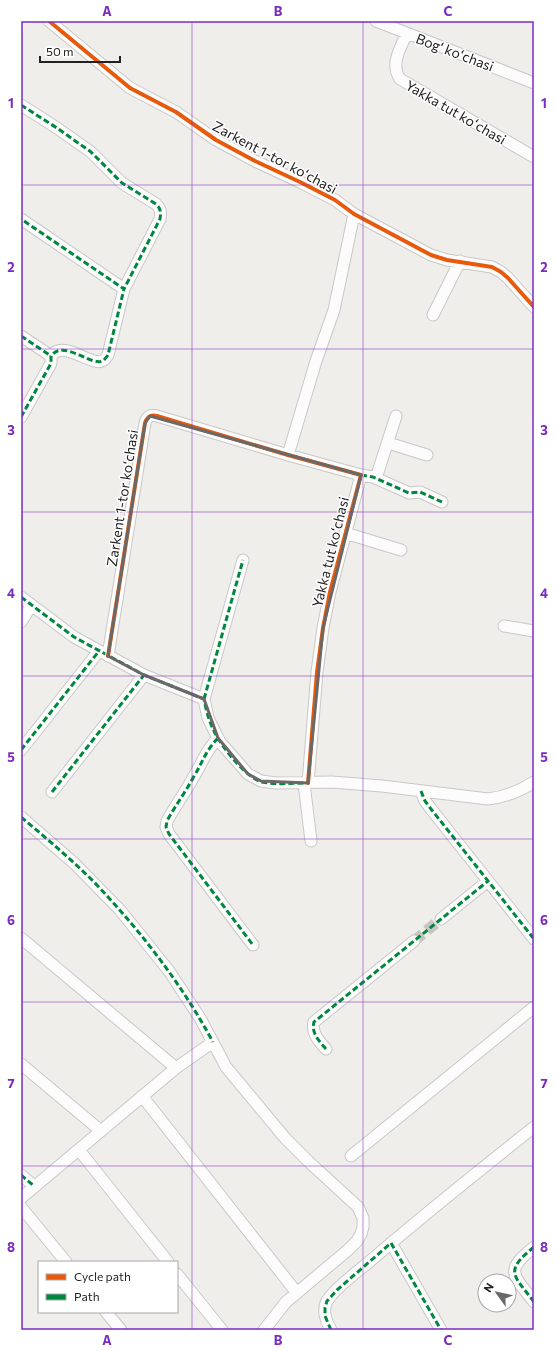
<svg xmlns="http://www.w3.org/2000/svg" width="555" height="1351" font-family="Commissioner,sans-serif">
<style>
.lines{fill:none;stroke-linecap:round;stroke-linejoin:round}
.minor-tunnel{stroke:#c7c5c3;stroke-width:11;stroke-dasharray:11 5.5;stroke-linecap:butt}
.minor-casing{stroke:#c9c8c7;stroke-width:13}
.minor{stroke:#fdfcfc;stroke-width:11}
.quiet{stroke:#00873e;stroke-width:3;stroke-dasharray:6 3;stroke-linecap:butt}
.cycleway-casing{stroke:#fff;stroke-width:6}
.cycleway{stroke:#e8590c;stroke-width:4}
.marked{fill:none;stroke:#6a6968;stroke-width:3;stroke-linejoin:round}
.grid{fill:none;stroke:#7b2cbf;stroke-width:1;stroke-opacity:0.55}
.labels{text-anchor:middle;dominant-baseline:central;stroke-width:3;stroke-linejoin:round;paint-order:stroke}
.street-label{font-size:14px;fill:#222;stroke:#fff}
.neatline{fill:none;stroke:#7b2cbf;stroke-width:1.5}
.grid-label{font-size:13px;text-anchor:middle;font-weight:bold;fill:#7b2cbf}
</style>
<rect width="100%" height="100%" fill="#f0eeeb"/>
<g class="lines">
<path class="minor-tunnel" d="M 414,941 L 441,919"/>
<defs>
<path id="minor" d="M 49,21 L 130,88 L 176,112 L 216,140 L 255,161 L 300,182 L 335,200 L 354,214 L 431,255 L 447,260 L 492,267 L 501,272 L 508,278 L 534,307
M 376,21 L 534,83
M 407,33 C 400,49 390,64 400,79 L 534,157
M 21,105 L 57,128 L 91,152 L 122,183 L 156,204 C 161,209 161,212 160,219 L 124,289 L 21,219
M 433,315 L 460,261
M 21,336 L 51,356
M 21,417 L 49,367 L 51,363 L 51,356 C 64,338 93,369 104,360 C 105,359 108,355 108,355 L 124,289
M 388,443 L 427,455
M 288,455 L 316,361 L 334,310 L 354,214
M 361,475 L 373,477 L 409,493 L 420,492 L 442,502
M 376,478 L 396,416
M 345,533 L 401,550
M 21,597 L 74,637 L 144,675 L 204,699 L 208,718 L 220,742 L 248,774 L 261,781 L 276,783 L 332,782 L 382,786 L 488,799 C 505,797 520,791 534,782
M 21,622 L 31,606
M 504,626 L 534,631
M 108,656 L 145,423 C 147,417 150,414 157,416 L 288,455 L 361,475 L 330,592 L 323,628 L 317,672 L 308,783
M 204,699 L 243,560
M 218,738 C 204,753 203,762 193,778 C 185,793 175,806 167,821 L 166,827 L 169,834 L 253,945
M 21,750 L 99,651
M 304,783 L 311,841
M 421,791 L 425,801 L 431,809 L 534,939
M 52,792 L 144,675
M 21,817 L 75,864 L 120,910 L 169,971 L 200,1018 L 226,1067 L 285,1138 L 309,1162 L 358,1207 L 363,1218 L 363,1227 L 361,1234 L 357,1241 L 348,1250 L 286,1302 L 264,1330
M 441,919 L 488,881
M 21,938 L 176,1068
M 326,1049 C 319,1041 311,1033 314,1022 L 414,941
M 21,1064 L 101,1131
M 142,1096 L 297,1293
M 79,1150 L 168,1262
M 351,1156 L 534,1007
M 21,1175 L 34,1186
M 21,1198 L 176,1068 L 213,1042
M 21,1207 L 66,1262
M 391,1243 L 441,1330
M 534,1247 C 503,1272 514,1275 534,1302
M 177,1274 L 222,1330
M 106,1312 L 121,1330
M 331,1330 C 326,1322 322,1310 327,1301 C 334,1289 358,1271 369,1262 C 423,1215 479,1171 534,1127"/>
</defs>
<use href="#minor" class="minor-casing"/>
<use href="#minor" class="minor"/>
<path class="quiet" d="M 21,105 L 57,128 L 91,152 L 122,183 L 156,204 C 161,209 161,212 160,219 L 124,289 L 21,219
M 21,336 L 51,356
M 21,417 L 49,367 L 51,363 L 51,356 C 64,338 93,369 104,360 C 105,359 108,355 108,355 L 124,289
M 361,475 L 373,477 L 409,493 L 420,492 L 442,502
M 21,597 L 74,637 L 144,675 L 204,699 C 206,710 209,721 214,731 C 221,746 246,778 262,782 C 277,785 293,783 308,783
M 204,699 L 243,560
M 218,738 C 204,753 203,762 193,778 C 185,793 175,806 167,821 L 166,827 L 169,834 L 253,945
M 21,750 L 99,651
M 421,791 L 425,801 L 431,809 L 534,939
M 52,792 L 144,675
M 21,817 C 46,838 71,859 94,882 C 140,930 181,983 213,1042
M 326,1049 C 319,1041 311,1033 314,1022 L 488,881
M 21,1175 L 34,1186
M 534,1247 C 503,1272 514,1275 534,1302
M 331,1330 L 325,1316 L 325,1308 L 327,1301 L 337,1290 L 391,1243 L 441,1330"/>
<defs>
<path id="cycleway" d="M 49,21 L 130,88 L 176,112 L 216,140 L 255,161 L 300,182 L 335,200 L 354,214 L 431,255 L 447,260 L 492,267 L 501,272 L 508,278 L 534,307
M 108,656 L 145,423 C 147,417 150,414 157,416 L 288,455 L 361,475 L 330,592 L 323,628 L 317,672 L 308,783"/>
</defs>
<use href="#cycleway" class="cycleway-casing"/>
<use href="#cycleway" class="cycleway"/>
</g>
<path class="marked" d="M 150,416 L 361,475 L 323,628 L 308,783 L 261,781 L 248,774 L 218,738 L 204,699 L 144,675 L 108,656 L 145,423 Z"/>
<path class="grid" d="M 192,21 L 192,1330M 363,21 L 363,1330M 21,185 L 534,185M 21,349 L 534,349M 21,512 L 534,512M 21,676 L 534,676M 21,839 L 534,839M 21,1002 L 534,1002M 21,1166 L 534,1166"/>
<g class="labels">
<g class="street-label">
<text transform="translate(455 52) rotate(21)">Bogʻ koʻchasi</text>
<text transform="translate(456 112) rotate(30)">Yakka tut koʻchasi</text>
<text transform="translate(275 157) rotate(28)">Zarkent 1-tor koʻchasi</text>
<text transform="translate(122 498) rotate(-81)">Zarkent 1-tor koʻchasi</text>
<text transform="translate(330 552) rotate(-76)">Yakka tut koʻchasi</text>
</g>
</g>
<rect width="555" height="1351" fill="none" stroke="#ffffff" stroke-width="44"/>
<rect x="38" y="1261" width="140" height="52" fill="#ffffff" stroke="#a7a7a7"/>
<rect x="46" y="1274" width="20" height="6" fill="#e8590c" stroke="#a7a7a7"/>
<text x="74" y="1281" font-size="12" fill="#222222">Cycle path</text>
<rect x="46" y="1294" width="20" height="6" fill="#00873e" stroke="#a7a7a7"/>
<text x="74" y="1301" font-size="12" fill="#222222">Path</text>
<g transform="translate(497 1293) rotate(303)"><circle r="19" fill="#ffffff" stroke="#a7a7a7"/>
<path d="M0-3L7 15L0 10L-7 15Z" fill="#6a6968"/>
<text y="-6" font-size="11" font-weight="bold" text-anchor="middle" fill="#222222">N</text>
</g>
<path d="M40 56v6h80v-6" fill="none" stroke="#222222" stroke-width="2"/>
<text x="46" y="56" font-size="12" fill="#222222" stroke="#ffffff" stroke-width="3" paint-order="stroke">50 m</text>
<rect x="22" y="22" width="511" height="1307" class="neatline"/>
<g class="grid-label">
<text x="107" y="16">A</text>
<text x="278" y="16">B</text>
<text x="448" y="16">C</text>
<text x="11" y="108">1</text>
<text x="544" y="108">1</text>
<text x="11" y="272">2</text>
<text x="544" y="272">2</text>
<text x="11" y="435">3</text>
<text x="544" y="435">3</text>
<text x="11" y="598">4</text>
<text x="544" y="598">4</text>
<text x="11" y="762">5</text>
<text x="544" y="762">5</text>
<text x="11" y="925">6</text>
<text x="544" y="925">6</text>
<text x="11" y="1088">7</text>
<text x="544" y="1088">7</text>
<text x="11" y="1252">8</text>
<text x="544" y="1252">8</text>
<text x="107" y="1345">A</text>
<text x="278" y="1345">B</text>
<text x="448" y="1345">C</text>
</g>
</svg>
